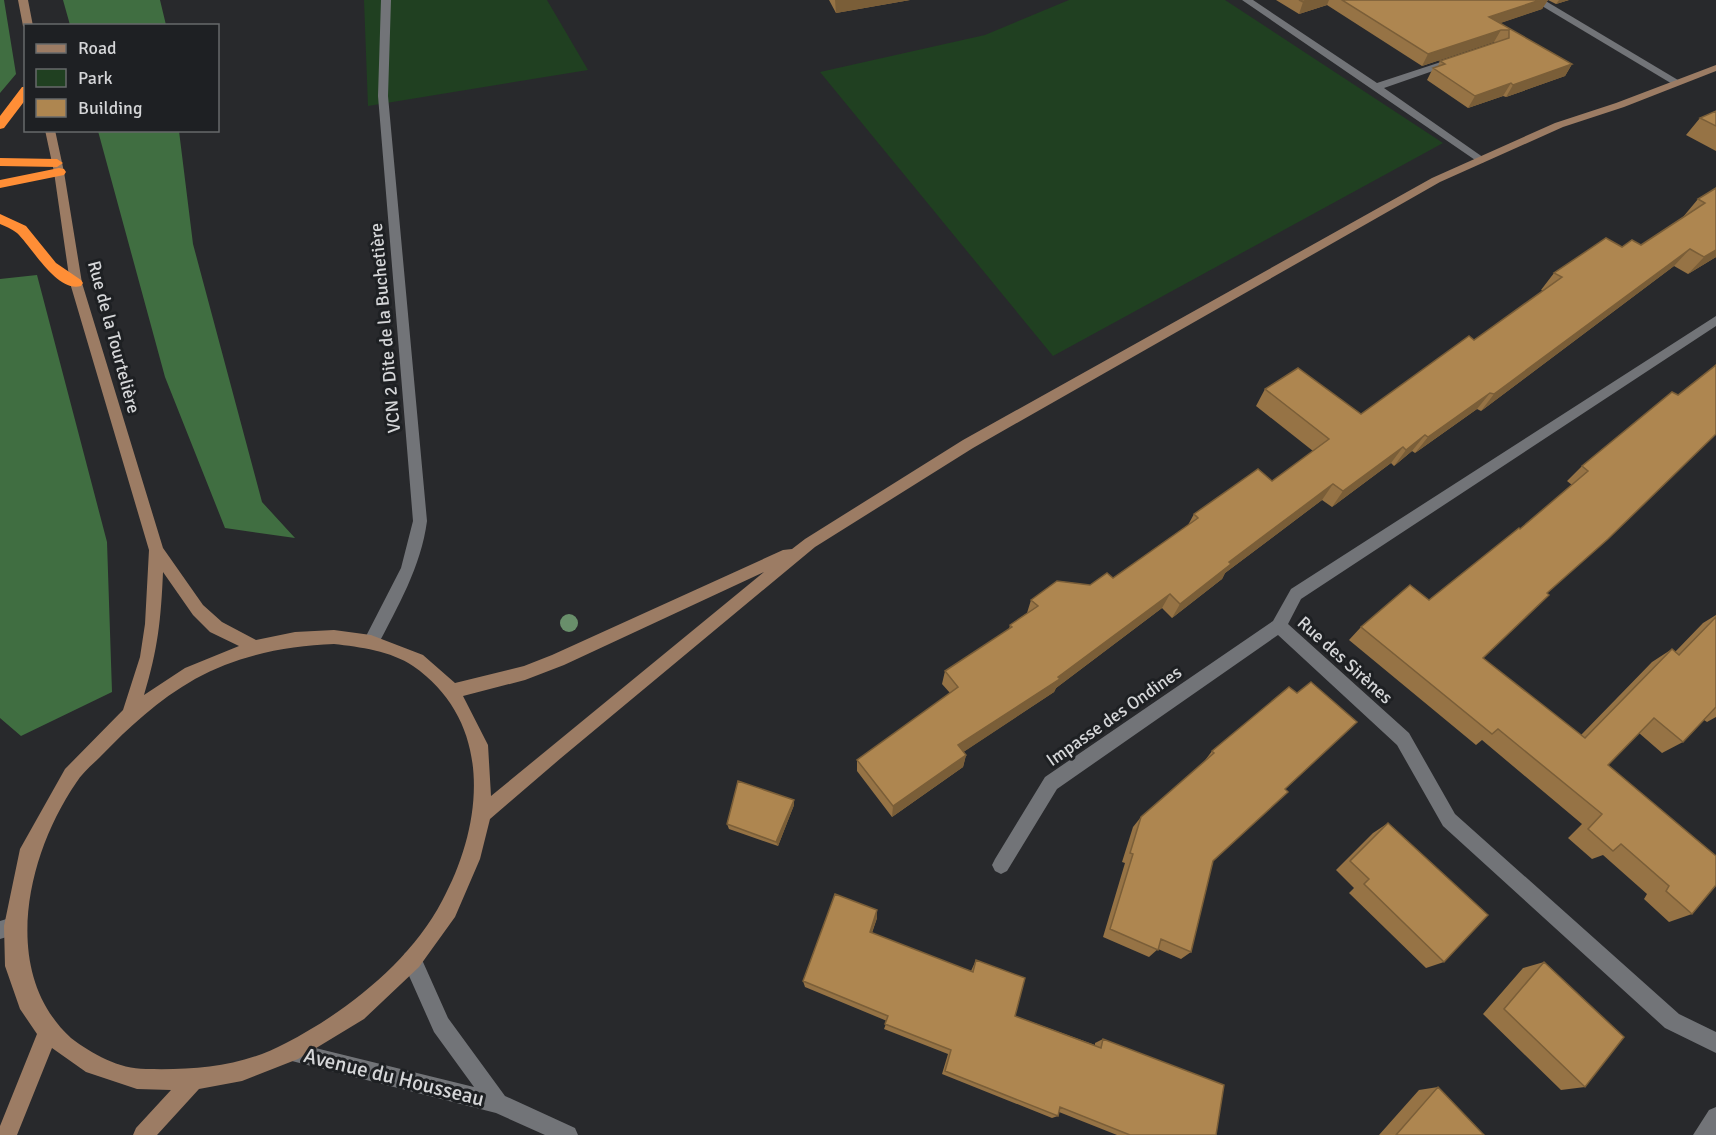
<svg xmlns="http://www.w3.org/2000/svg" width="1716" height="1135" font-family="Signika,sans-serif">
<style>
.green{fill:#204021}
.forest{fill:#406e41}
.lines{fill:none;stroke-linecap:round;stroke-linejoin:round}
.lane{fill:#727478;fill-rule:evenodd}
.street{fill:#727478;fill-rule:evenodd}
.secondary{fill:#9c7c64;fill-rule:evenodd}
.highway{fill:#ff8e36;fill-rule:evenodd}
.tree{fill:#698f6b}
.wall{fill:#967345}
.shaded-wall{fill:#7a5e38}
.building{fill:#ae8650;stroke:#7a5e38;stroke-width:1.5}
.labels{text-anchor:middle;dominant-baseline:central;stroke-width:6;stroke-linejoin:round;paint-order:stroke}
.street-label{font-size:18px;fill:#d5d6d8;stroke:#1e2023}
.near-street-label{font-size:21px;fill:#d5d6d8;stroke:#1e2023}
</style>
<rect width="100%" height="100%" fill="#28292c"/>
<path class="green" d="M 364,0 L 547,0 L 588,70 L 368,106 Z
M 1069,0 L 1225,0 L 1443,143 L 1053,356 L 820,72 L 985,35 Z"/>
<path class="forest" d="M 0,0 L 4,0 L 16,74 L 0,93 Z
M 63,0 L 160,0 L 166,25 L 70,25 Z
M 98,131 L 179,131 L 193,244 L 262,502 L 295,538 L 225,528 L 165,377 Z
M 37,275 L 107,542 L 112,692 L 21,736 L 0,718 L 0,279 Z"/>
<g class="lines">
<path class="lane" d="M 1532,0 L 1544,0 L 1683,83 L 1674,85 Z"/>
<path class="street" d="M 381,0 L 391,0 L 388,96 L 427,521 C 421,567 398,606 377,647 L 371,649 L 365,647 L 363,642 L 401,568 L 413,521 L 378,96 Z
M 1242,0 L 1253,0 L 1377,83 L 1447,60 L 1453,60 L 1453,64 L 1384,88 L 1487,160 L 1482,163 L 1478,162 Z
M 1716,316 L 1716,326 L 1301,599 L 1288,624 L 1409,733 L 1455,814 L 1679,1014 L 1716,1032 L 1716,1053 L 1665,1028 L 1443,826 L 1397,745 L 1278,635 L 1057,789 L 1007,871 L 1001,874 L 995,871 L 992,865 L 995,859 L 1045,777 L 1273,621 L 1291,589 Z
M 13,917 L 20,919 L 22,926 L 20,933 L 0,939 L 0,921 Z
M 412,950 L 419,953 L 448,1018 L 505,1096 L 575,1128 L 578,1135 L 545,1135 L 496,1113 L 284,1059 L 281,1052 L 284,1045 L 291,1042 L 474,1087 L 434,1032 L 402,960 L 405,953 Z
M 1716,1107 L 1716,1135 L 1693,1135 L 1709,1110 Z"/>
<path class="secondary" d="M 18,0 L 28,0 L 33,26 L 26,26 L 26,28 L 23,26 Z
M 1716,65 L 1716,71 L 1624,107 L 1563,127 L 1440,182 L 973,448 L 815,547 L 561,758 L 490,819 L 480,859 L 455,917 L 419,967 L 364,1019 L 298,1059 L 242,1081 L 199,1089 L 157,1135 L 133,1135 L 136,1128 L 171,1090 L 137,1089 L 86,1072 L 52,1048 L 17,1135 L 0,1135 L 0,1126 L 37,1034 L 20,1009 L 5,966 L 4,926 L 20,849 L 65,769 L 123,710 L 140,657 L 145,624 L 149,550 L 70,283 L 54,172 L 45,130 L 55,130 L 64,172 L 82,283 L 163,548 L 203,605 L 222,622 L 256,640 L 295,632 L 334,630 L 371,635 L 423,655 L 455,683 L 524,666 L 552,655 L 783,550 L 792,549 L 805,539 L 963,440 L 1432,178 L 1555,123 L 1616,103 ZM 163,572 L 193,615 L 210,632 L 239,646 L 185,668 L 144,695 C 158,649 161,619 163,572 ZM 764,572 L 491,796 L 488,745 L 463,696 L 525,680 L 564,665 ZM 334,644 C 360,647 391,651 413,666 C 494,722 484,824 442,901 C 410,962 346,1012 286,1043 C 241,1067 196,1070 146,1069 C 119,1069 92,1054 71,1038 C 0,973 26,856 76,783 C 82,773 92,765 100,757 C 129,727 158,700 195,679 C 238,655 286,646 334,644 Z"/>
<path class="highway" d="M 22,87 L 26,87 L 26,99 L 4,128 L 0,129 L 0,116 Z
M 0,158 L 57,159 L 63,163 L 57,167 L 0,166 Z
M 59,168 L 64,169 L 66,172 L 64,175 L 0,188 L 0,180 Z
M 0,214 L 26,226 L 56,263 L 81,280 L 83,283 L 81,286 C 57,293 32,247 17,233 C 12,229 5,226 0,224 Z"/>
</g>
<circle class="tree" cx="569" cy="623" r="9"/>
<path class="wall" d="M 829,0 L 910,0 L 836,13 Z
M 1276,0 L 1548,0 L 1542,9 L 1500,23 L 1572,64 L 1565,76 L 1506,97 L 1503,96 L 1468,108 L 1427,80 L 1433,68 L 1438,66 L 1440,61 L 1497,42 L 1494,42 L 1422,66 L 1327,5 L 1299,14 Z
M 1548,0 L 1569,0 L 1556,4 Z
M 1716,111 L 1716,151 L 1686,135 L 1700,118 Z
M 1716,188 L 1716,257 L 1688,274 L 1674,266 L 1481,411 L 1477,409 L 1415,453 L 1412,451 L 1394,466 L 1391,463 L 1332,507 L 1322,500 L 1225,573 L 1222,579 L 1172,618 L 1162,608 L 1056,688 L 1054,692 L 963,752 L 966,755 L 963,767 L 892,817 L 857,771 L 857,760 L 950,693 L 942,684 L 945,671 L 1009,629 L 1010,625 L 1027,613 L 1031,600 L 1090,585 L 1113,578 L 1188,525 L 1194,514 L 1272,481 L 1313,451 L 1256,406 L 1265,389 L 1361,414 L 1474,340 L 1543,291 L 1541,290 L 1554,273 L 1622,247 L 1641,245 L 1683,217 L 1698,199 Z
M 1672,392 L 1547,593 L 1483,658 L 1581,735 L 1652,662 L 1672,649 L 1675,652 L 1703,623 L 1716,615 L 1716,717 L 1707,722 L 1704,720 L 1683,742 L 1662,753 L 1639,733 L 1608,765 L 1692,914 L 1669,922 L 1644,899 L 1647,894 L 1603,855 L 1592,859 L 1568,838 L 1582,824 L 1482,740 L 1476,745 L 1349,640 L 1361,627 L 1429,600 L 1520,529 L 1572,485 L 1567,481 L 1582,466 Z
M 1212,751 L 1285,789 L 1213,861 L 1191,952 L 1181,959 L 1158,949 L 1149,957 L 1103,937 L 1125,863 L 1122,862 L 1133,827 L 1141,817 L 1203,763 Z
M 794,805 L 778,846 L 729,829 L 727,824 Z
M 1388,823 L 1444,962 L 1426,968 L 1349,893 L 1354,888 L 1336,870 L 1373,833 Z
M 877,910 L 877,918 L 872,933 L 971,971 L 976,960 L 1015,1016 L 1095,1045 L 1095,1043 L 1103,1039 L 1216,1135 L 1117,1135 L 1059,1112 L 1058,1116 L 1052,1118 L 942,1074 L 948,1054 L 884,1029 L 887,1021 L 805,987 L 803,981 Z
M 1544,962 L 1585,1087 L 1561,1090 L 1483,1014 L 1523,968 Z
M 1438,1087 L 1484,1135 L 1379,1135 L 1419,1090 Z"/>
<path class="shaded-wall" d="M 835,0 L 910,0 L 836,13 Z
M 1310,0 L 1329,0 L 1327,5 L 1299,14 L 1303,2 Z
M 1540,0 L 1548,0 L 1542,9 L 1483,29 L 1489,17 Z
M 1559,0 L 1569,0 L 1556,4 Z
M 1501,30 L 1494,42 L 1422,66 L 1428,54 Z
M 1572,64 L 1565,76 L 1506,97 L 1513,85 Z
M 1511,83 L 1503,96 L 1468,108 L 1475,96 Z
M 1690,249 L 1674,266 L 1481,411 L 1494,394 Z
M 1716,250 L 1716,257 L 1688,274 L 1704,257 Z
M 1490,393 L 1477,409 L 1415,453 L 1428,437 Z
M 1425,435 L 1412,451 L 1394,466 L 1406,450 Z
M 1403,447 L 1391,463 L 1332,507 L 1343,491 Z
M 1333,484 L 1322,500 L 1225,573 L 1222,579 L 1172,618 L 1180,604 L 1229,562 Z
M 1170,594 L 1162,608 L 1056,688 L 1054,692 L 956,757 L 958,745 L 1058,677 Z
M 966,755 L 963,767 L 892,817 L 893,806 Z
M 794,800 L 794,805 L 778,846 L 776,842 Z
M 877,910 L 877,918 L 869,940 L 870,932 Z"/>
<path class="building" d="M 1299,0 L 1310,0 L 1303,2 Z
M 1342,0 L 1540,0 L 1489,17 L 1572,64 L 1513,85 L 1511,83 L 1475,96 L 1433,68 L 1445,64 L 1440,61 L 1509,38 L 1509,30 L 1501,30 L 1428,54 Z
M 1716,111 L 1716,126 L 1700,118 Z
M 1716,188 L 1716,250 L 1704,257 L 1690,249 L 1494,394 L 1490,393 L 1428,437 L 1425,435 L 1406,450 L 1403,447 L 1343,491 L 1333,484 L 1229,562 L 1231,564 L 1180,604 L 1170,594 L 1058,677 L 1060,679 L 958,745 L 966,755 L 893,806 L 857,760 L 958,687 L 945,671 L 1012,627 L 1010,625 L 1038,606 L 1031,600 L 1057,581 L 1090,585 L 1107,573 L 1113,578 L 1198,518 L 1194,514 L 1258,469 L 1272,481 L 1329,439 L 1265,389 L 1298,368 L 1361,414 L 1469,336 L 1474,340 L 1562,277 L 1554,273 L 1606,238 L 1622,247 L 1632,240 L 1641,245 L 1705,203 L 1698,199 Z
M 1716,365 L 1716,434 L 1608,539 L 1547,593 L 1549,595 L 1483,658 L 1585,738 L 1672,649 L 1679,655 L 1716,617 L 1716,707 L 1683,742 L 1654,718 L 1608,765 L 1716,856 L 1716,885 L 1692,914 L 1666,891 L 1669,886 L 1621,844 L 1613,851 L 1588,829 L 1602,814 L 1498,729 L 1492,734 L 1361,627 L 1410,585 L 1429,600 L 1519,528 L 1520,529 L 1588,471 L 1582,466 L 1672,392 L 1678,395 Z
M 1311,682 L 1357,722 L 1285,789 L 1288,792 L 1213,861 L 1191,952 L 1161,939 L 1158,950 L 1110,929 L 1133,854 L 1130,853 L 1141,817 L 1214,753 L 1212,751 L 1289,687 L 1297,693 Z
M 738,781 L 794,800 L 776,842 L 727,824 Z
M 1388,823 L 1488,915 L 1444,962 L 1364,884 L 1369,879 L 1350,861 Z
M 835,894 L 877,910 L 870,932 L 973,972 L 976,960 L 1025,978 L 1015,1016 L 1101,1048 L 1103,1039 L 1224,1085 L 1216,1135 L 1130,1135 L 1060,1107 L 1058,1116 L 945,1071 L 951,1050 L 885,1024 L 888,1016 L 803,981 Z
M 1544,962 L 1624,1037 L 1585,1087 L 1504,1009 Z
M 1438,1087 L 1484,1135 L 1396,1135 Z"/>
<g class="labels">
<g class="street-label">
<text transform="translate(385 328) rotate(-95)">VCN 2 Dite de la Buchetière</text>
<text transform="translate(114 337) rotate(75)">Rue de la Tourtelière</text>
<text transform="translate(1345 660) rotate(42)">Rue des Sirènes</text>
<text transform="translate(1114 716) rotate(-35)">Impasse des Ondines</text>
</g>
<g class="near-street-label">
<text transform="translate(394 1077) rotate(14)">Avenue du Housseau</text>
</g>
</g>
<rect x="24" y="24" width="195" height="108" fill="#1e2023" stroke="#67696b" stroke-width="1.5"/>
<rect x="36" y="44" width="30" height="9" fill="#9c7c64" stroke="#67696b" stroke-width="1.5"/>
<text x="78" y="54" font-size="18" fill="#d5d6d8">Road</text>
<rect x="36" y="69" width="30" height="18" fill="#204021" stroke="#67696b" stroke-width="1.5"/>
<text x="78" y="84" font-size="18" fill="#d5d6d8">Park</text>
<rect x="36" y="99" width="30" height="18" fill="#ae8650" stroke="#67696b" stroke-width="1.5"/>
<text x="78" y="114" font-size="18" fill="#d5d6d8">Building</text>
</svg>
